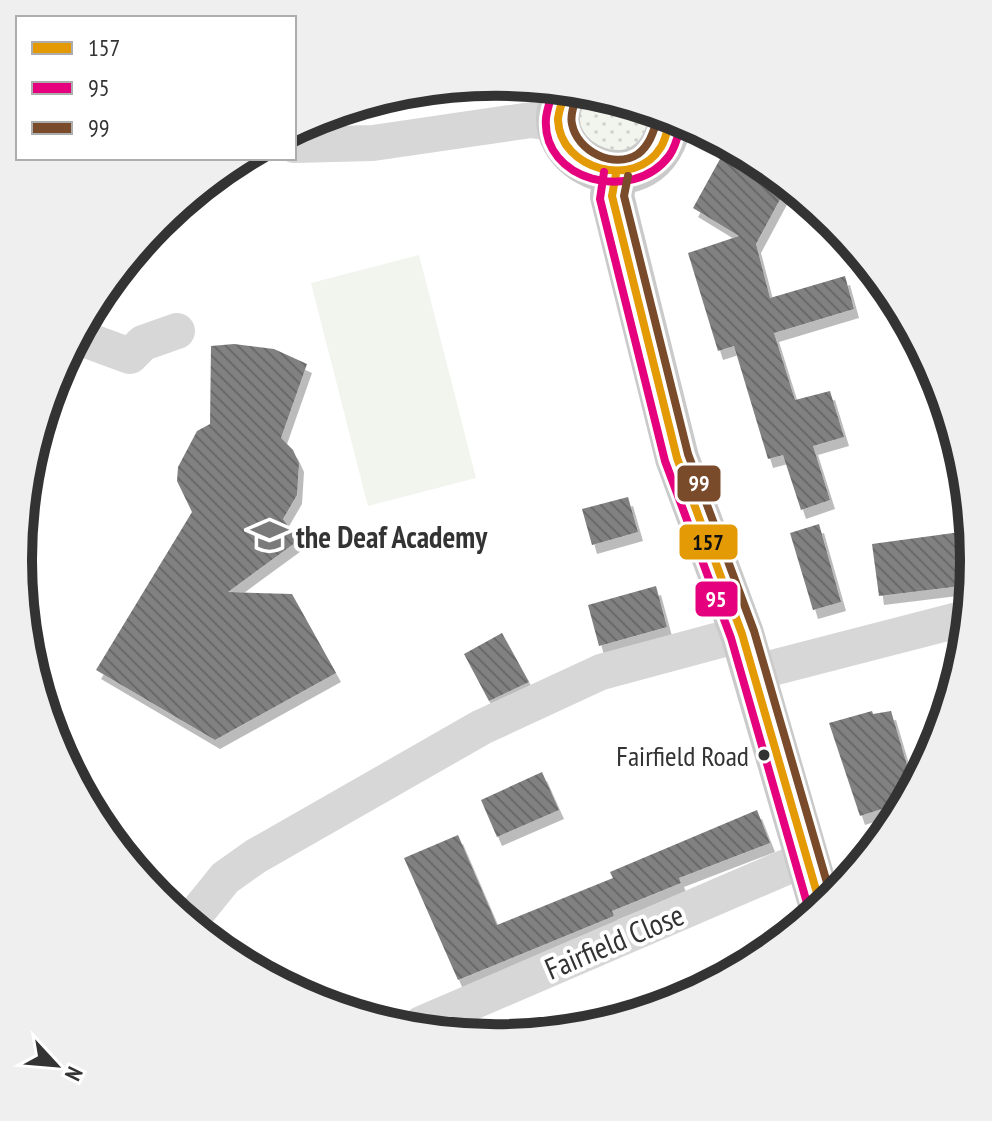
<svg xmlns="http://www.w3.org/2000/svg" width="992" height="1121" font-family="'PT Sans Narrow',sans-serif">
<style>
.grass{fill:url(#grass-dots)}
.garden{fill:#f1f5ed}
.building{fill:url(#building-back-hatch);filter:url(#shadow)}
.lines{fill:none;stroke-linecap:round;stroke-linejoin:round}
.minor{stroke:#d7d7d7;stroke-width:36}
.major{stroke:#cacaca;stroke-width:44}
.bus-1-casing{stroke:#fff;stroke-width:14}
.bus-2-casing{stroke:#fff;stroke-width:14}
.bus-3-casing{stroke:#fff;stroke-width:14}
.bus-1{stroke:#e39a05;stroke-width:8}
.bus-2{stroke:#e5007d;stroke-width:8}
.bus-3{stroke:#7a4b2a;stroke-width:8}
.bus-dot{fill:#333;stroke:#fff;stroke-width:3}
.labels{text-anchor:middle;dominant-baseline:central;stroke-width:8;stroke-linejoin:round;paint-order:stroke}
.bus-label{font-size:28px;fill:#333;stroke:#fff;text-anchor:end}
.poi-label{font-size:30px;font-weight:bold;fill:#333;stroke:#fff;text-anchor:start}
.street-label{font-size:30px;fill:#333;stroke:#fff}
.rim{fill:none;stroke:#333;stroke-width:10}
.line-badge{stroke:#fff;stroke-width:3}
.badge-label{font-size:22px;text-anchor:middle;font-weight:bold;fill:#fff}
.pale-badge-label{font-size:22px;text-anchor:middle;font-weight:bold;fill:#111}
</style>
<defs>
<pattern id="grass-dots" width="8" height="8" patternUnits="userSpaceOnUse" patternTransform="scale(2)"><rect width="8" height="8" fill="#f1f5ed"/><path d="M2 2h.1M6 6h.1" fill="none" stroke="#cfd2cc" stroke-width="1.8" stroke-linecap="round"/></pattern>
<pattern id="building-back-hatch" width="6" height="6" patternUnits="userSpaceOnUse" patternTransform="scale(2)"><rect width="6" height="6" fill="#818181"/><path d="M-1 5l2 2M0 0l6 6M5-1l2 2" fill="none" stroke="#6a6a6a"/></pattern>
<filter id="shadow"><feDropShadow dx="5" dy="9" stdDeviation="0" flood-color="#0004"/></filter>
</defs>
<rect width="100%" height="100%" fill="#fff"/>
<path class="grass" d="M 580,99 L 657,115 L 656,128 L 620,160 L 579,135 Z"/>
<path class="garden" d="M 419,255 L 476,478 L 368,506 L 311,283 Z"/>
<path class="building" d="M 725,150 L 785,190 L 756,244 L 770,298 L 845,276 L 854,309 L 774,333 L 795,400 L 830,391 L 844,437 L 813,446 L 830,500 L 801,510 L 783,455 L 768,459 L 734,346 L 718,351 L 688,253 L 739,236 L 693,208 Z
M 234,344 L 274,349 L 307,364 L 281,438 L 293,450 L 299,463 L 297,495 L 283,519 L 299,540 L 228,592 L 292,594 L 336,673 L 215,740 L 96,670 L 192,512 L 177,481 L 178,467 L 197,431 L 210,424 L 211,346 Z
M 628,497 L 638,532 L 592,545 L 582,509 Z
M 819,524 L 841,602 L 813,610 L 790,533 Z
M 968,531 L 974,561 L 969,585 L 879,596 L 872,544 Z
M 656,586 L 667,627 L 599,646 L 588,605 Z
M 502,633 L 529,682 L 489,701 L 464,654 Z
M 872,711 L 873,714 L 891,711 L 912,782 L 897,804 L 860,816 L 829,723 Z
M 542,772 L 559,810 L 497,837 L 481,800 Z
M 757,810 L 770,843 L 679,878 L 681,883 L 612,911 L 614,916 L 458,980 L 404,858 L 458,835 L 497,925 L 613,878 L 610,872 Z"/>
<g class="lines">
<path class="minor" d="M 294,145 L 373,143 L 531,120 L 559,124
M 81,338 L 130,356 L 143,343 L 177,331
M 753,673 L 962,619
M 191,920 L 225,878 L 256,856 L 482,727 L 601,672 L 742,634
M 421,1024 L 807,858"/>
<path class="major" d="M 564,96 C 529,161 655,218 671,117
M 616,174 L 612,196 L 677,458 L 742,634 L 821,907"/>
<defs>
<path id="bus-1" d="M 564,96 C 562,103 558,113 558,120 C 560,170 635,190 661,147 C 666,139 668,127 671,117
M 616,174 L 612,196 L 677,458 L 742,634 L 821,907"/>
<path id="bus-2" d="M 552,94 C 550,101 547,110 546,118 C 541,181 633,204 669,156 C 676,147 679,132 682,121
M 604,172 L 600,199 L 665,461 L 731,638 L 809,910"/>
<path id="bus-3" d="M 576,99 C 573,107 570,116 572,124 C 577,151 614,170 638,154 C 651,144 654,129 659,115
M 628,176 L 624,196 L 688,454 L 754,631 L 832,900"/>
</defs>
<use href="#bus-1" class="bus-1-casing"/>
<use href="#bus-2" class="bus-2-casing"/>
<use href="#bus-3" class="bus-3-casing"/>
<use href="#bus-1" class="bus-1"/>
<use href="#bus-2" class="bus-2"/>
<use href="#bus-3" class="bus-3"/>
</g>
<defs>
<symbol id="school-bare" viewBox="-9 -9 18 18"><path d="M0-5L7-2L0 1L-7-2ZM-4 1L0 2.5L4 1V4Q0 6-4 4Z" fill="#7a7a7a" stroke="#fff" stroke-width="2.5" paint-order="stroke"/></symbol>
</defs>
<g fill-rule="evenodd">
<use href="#school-bare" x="244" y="510" width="51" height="51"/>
</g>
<circle class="bus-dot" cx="764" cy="755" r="7"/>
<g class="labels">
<g class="bus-label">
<text x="749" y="755">Fairfield Road</text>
</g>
<g class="poi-label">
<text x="296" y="536">the Deaf Academy</text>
</g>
<g class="street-label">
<text transform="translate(614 941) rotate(-23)">Fairfield Close</text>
</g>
</g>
<path d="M0 0H992V1121H0ZM32 560a464 464 0 1 1 928 0a464 464 0 1 1-928 0Z" fill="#efefef" fill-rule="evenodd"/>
<path class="rim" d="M32 560a464 464 0 1 1 928 0a464 464 0 1 1-928 0Z"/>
<g class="line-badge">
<rect x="676" y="464" width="46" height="39" rx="8" fill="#7a4b2a"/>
<rect x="678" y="523" width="61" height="38" rx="8" fill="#e39a05"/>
<rect x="694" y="580" width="45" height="38" rx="8" fill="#e5007d"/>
</g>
<g class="badge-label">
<text x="699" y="491">99</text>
<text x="716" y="607">95</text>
</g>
<g class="pale-badge-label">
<text x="708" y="550">157</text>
</g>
<rect x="16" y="16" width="280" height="144" fill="#ffffff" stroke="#adadad" stroke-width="2"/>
<rect x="32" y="42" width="40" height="12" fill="#e39a05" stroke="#adadad" stroke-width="2"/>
<text x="88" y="56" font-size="24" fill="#333333">157</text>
<rect x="32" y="82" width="40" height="12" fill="#e5007d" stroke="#adadad" stroke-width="2"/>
<text x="88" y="96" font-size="24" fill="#333333">95</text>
<rect x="32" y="122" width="40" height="12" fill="#7a4b2a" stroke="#adadad" stroke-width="2"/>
<text x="88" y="136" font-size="24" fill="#333333">99</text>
<g transform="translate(56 1065) rotate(116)" stroke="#ffffff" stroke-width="6" paint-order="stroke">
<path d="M0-6L14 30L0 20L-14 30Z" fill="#333333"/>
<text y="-12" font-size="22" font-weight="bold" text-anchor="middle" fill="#333333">N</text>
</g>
</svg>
